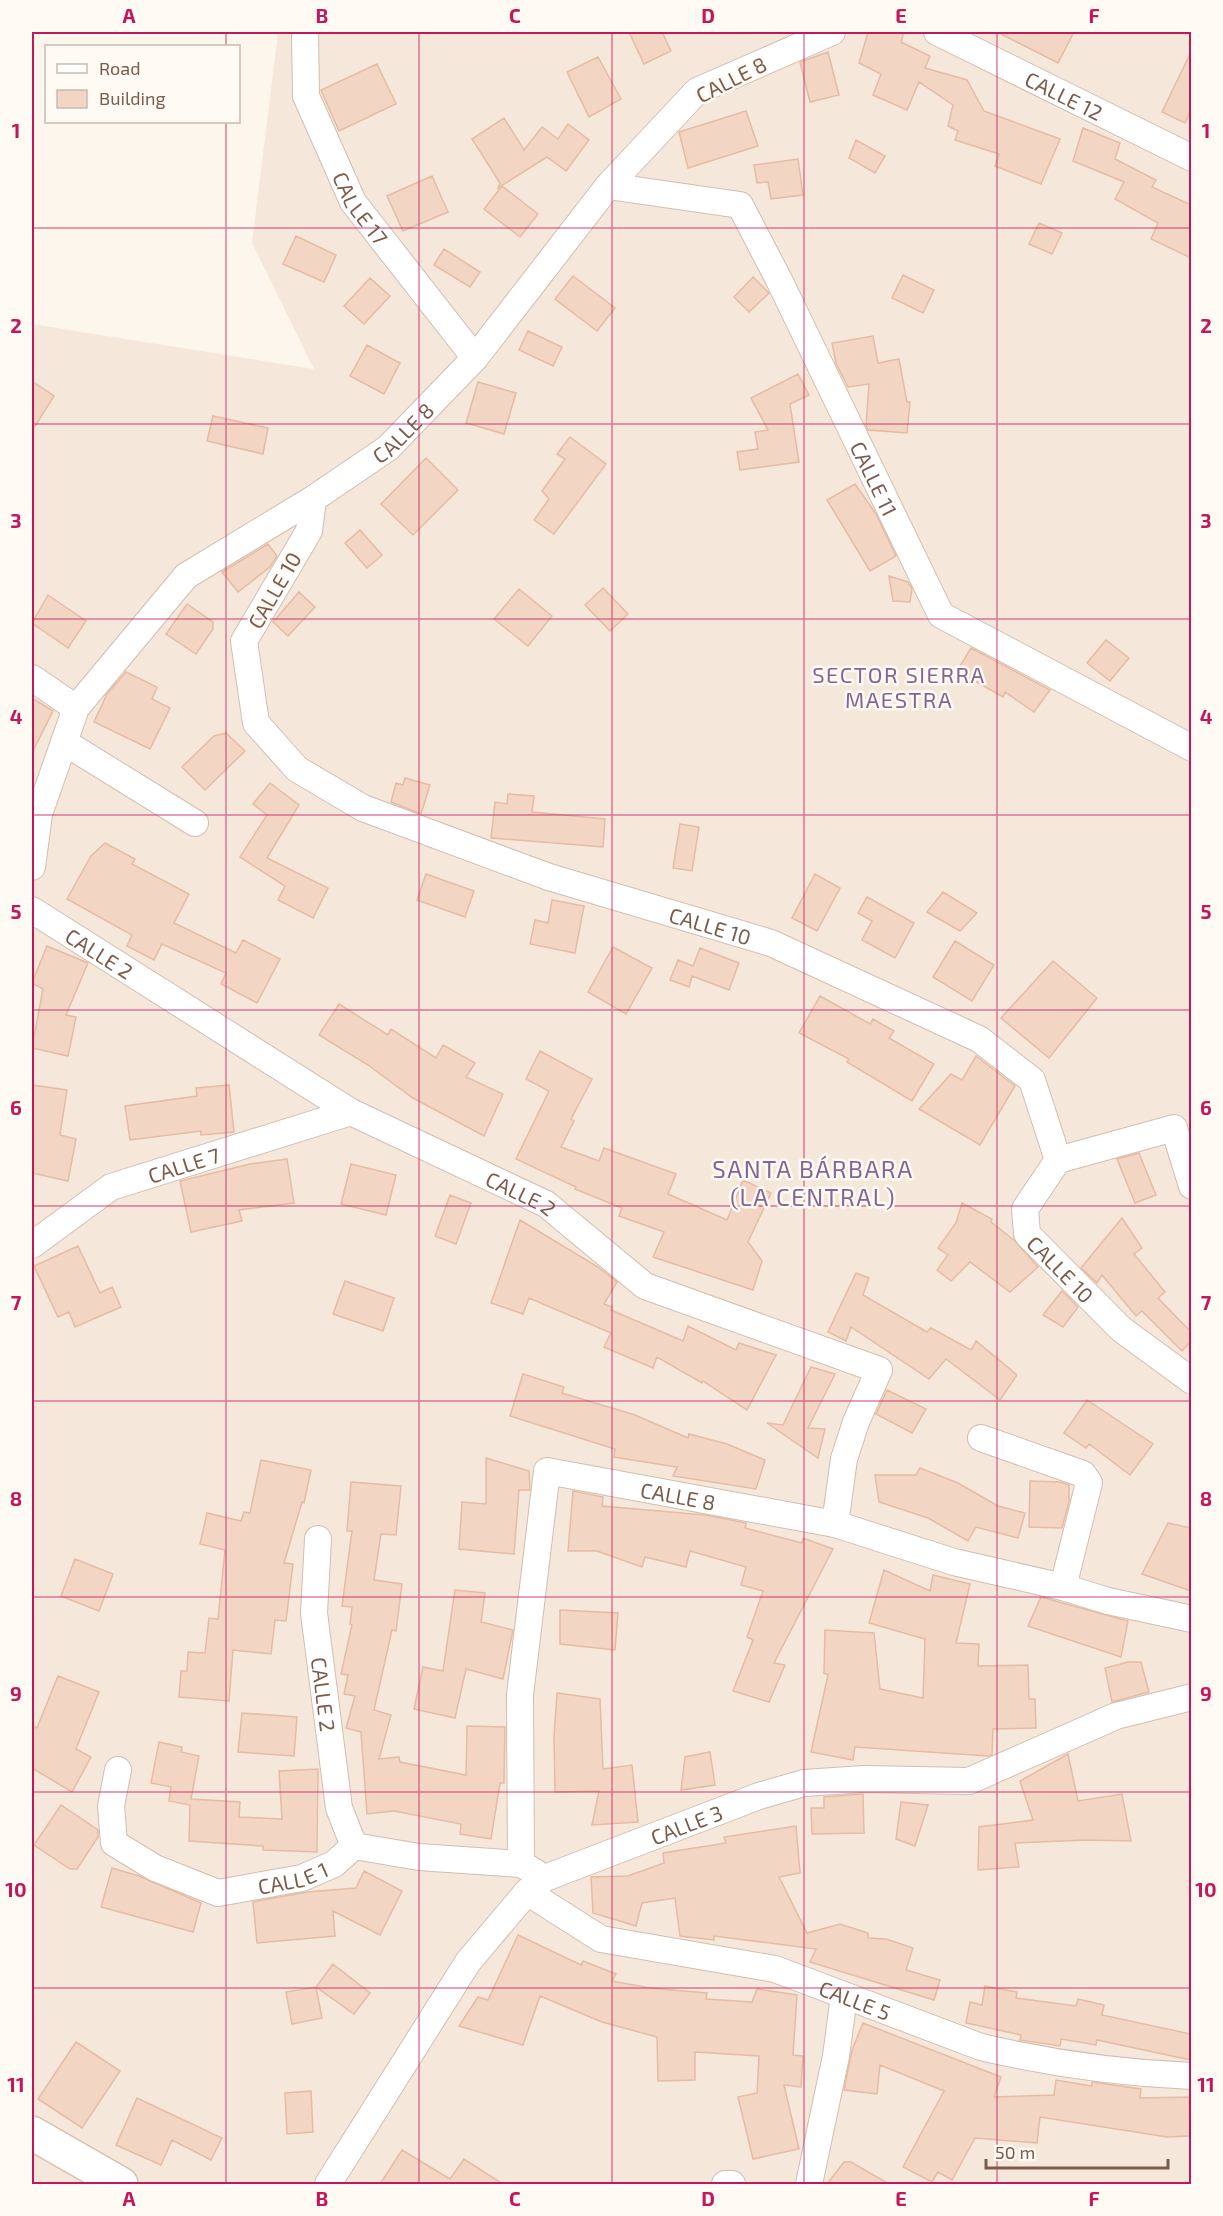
<svg xmlns="http://www.w3.org/2000/svg" width="1223" height="2216" font-family="'Exo 2',sans-serif">
<style>
.residential{fill:#f5e8da}
.building{fill:#f3d5c3;stroke:#e6bba3;stroke-width:1.5}
.lines{fill:none;stroke-linecap:round;stroke-linejoin:round}
.street-casing{stroke:#d1beb0;stroke-width:28}
.secondary-casing{stroke:#d6c0b0;stroke-width:36}
.street{stroke:#fff;stroke-width:26}
.secondary{stroke:#fff;stroke-width:33}
.grid{fill:none;stroke:#c2185b;stroke-width:1.5;stroke-opacity:0.55}
.labels{text-anchor:middle;dominant-baseline:central;stroke-width:5;stroke-linejoin:round;paint-order:stroke}
.street-label{font-size:21px;fill:#7a5c4d;stroke:#fffaf3}
.neighbourhood-label{font-size:22px;letter-spacing:1.5px;fill:#846695;stroke:#fffaf3}
.quarter-label{font-size:24px;letter-spacing:1.5px;fill:#846695;stroke:#fffaf3}
.neatline{fill:none;stroke:#c2185b;stroke-width:2}
.grid-label{font-size:20px;text-anchor:middle;font-weight:bold;fill:#c2185b}
</style>
<rect width="100%" height="100%" fill="#fdf6ec"/>
<path class="residential" d="M 278,32 L 1191,32 L 1191,2184 L 32,2184 L 32,324 L 314,369 L 252,243 Z"/>
<path class="building" d="M 629,32 L 662,32 L 671,51 L 644,64 Z
M 868,32 L 904,32 L 901,42 L 930,56 L 925,68 L 967,80 L 984,111 L 1060,139 L 1041,184 L 995,166 L 999,154 L 955,140 L 958,131 L 948,126 L 953,105 L 919,82 L 907,110 L 873,95 L 881,74 L 859,63 Z
M 997,32 L 1074,32 L 1058,63 Z
M 828,52 L 839,95 L 810,102 L 800,62 Z
M 1191,52 L 1191,110 L 1185,123 L 1162,112 Z
M 598,57 L 621,99 L 589,117 L 567,72 Z
M 377,64 L 396,104 L 339,131 L 321,90 Z
M 746,111 L 758,146 L 688,168 L 679,132 Z
M 504,118 L 524,150 L 542,127 L 558,139 L 568,124 L 589,140 L 566,171 L 547,157 L 498,188 L 500,183 L 472,139 Z
M 1083,128 L 1120,143 L 1115,159 L 1156,180 L 1152,187 L 1191,205 L 1191,258 L 1151,239 L 1158,223 L 1115,199 L 1124,182 L 1073,161 Z
M 856,140 L 885,156 L 875,173 L 849,158 Z
M 798,159 L 803,195 L 771,199 L 768,182 L 757,183 L 754,165 Z
M 432,176 L 448,212 L 403,231 L 387,196 Z
M 502,186 L 538,214 L 520,237 L 484,209 Z
M 1039,223 L 1062,233 L 1052,254 L 1029,244 Z
M 296,236 L 336,255 L 324,282 L 283,264 Z
M 444,249 L 480,272 L 470,287 L 434,265 Z
M 903,275 L 934,290 L 923,313 L 892,298 Z
M 573,276 L 615,308 L 597,331 L 555,299 Z
M 753,277 L 769,293 L 749,312 L 734,297 Z
M 370,278 L 390,296 L 364,324 L 344,306 Z
M 528,331 L 562,347 L 553,366 L 519,350 Z
M 873,336 L 878,363 L 899,359 L 907,402 L 910,402 L 907,433 L 868,430 L 866,425 L 869,384 L 848,387 L 836,363 L 832,343 Z
M 367,345 L 400,363 L 384,394 L 350,376 Z
M 798,374 L 809,395 L 790,404 L 799,462 L 740,470 L 737,452 L 758,449 L 755,432 L 768,430 L 751,398 Z
M 32,381 L 54,396 L 32,431 Z
M 478,382 L 516,393 L 504,434 L 466,423 Z
M 213,416 L 268,428 L 263,454 L 207,441 Z
M 570,437 L 606,464 L 554,534 L 534,520 L 549,499 L 542,491 L 565,459 L 557,454 Z
M 426,458 L 458,490 L 413,535 L 381,504 Z
M 855,484 L 876,514 L 896,556 L 870,571 L 827,500 Z
M 360,530 L 382,555 L 367,568 L 345,543 Z
M 268,544 L 277,556 L 270,567 L 238,592 L 222,572 Z
M 889,576 L 908,582 L 912,589 L 910,602 L 893,601 Z
M 603,588 L 628,614 L 610,631 L 585,605 Z
M 519,589 L 552,616 L 528,646 L 494,619 Z
M 299,592 L 315,607 L 288,636 L 273,622 Z
M 48,595 L 86,621 L 68,648 L 32,623 Z
M 187,604 L 213,622 L 213,629 L 196,654 L 166,634 Z
M 1106,640 L 1129,658 L 1110,681 L 1087,663 Z
M 971,648 L 1050,690 L 1034,712 L 1005,692 L 1003,697 L 957,671 Z
M 126,672 L 157,687 L 152,699 L 170,708 L 150,749 L 94,722 L 107,694 Z
M 32,698 L 53,711 L 32,753 Z
M 226,733 L 245,751 L 205,790 L 182,767 L 214,736 Z
M 405,778 L 430,785 L 421,814 L 391,802 L 396,783 L 403,785 Z
M 270,783 L 299,805 L 267,858 L 328,888 L 313,918 L 278,900 L 285,886 L 240,857 L 267,815 L 253,804 Z
M 508,794 L 534,796 L 532,812 L 605,819 L 603,847 L 491,838 L 495,802 L 507,804 Z
M 680,824 L 699,827 L 692,871 L 673,868 Z
M 105,843 L 135,859 L 132,864 L 189,894 L 174,923 L 236,953 L 243,940 L 280,959 L 257,1003 L 221,984 L 226,973 L 162,944 L 154,960 L 127,946 L 132,935 L 67,899 L 91,856 Z
M 426,874 L 474,891 L 465,917 L 417,900 Z
M 815,874 L 840,888 L 817,931 L 792,918 Z
M 943,892 L 977,913 L 960,931 L 927,912 Z
M 867,897 L 914,923 L 895,958 L 862,940 L 872,921 L 858,913 Z
M 552,900 L 584,906 L 575,953 L 530,944 L 535,920 L 548,923 Z
M 955,941 L 994,965 L 972,1001 L 933,977 Z
M 47,946 L 88,963 L 66,1015 L 76,1017 L 68,1056 L 32,1048 L 43,989 L 32,983 Z
M 613,947 L 652,968 L 626,1014 L 588,992 Z
M 700,948 L 739,963 L 729,990 L 692,976 L 689,987 L 670,980 L 678,960 L 693,966 Z
M 1053,961 L 1097,998 L 1049,1058 L 1001,1018 Z
M 820,996 L 870,1024 L 873,1019 L 894,1031 L 889,1038 L 934,1064 L 912,1101 L 847,1062 L 849,1059 L 799,1033 Z
M 339,1004 L 388,1035 L 391,1029 L 436,1058 L 443,1045 L 475,1063 L 466,1077 L 503,1094 L 484,1136 L 413,1098 L 368,1065 L 319,1035 Z
M 540,1051 L 592,1079 L 571,1119 L 574,1121 L 561,1147 L 599,1161 L 604,1148 L 676,1174 L 668,1194 L 727,1220 L 743,1180 L 771,1193 L 748,1242 L 762,1261 L 753,1290 L 653,1257 L 664,1232 L 619,1216 L 622,1208 L 575,1189 L 576,1187 L 516,1159 L 549,1091 L 526,1079 Z
M 976,1056 L 1015,1086 L 980,1145 L 919,1109 L 951,1074 L 962,1080 Z
M 32,1085 L 67,1090 L 60,1135 L 76,1139 L 68,1181 L 32,1173 Z
M 229,1085 L 234,1132 L 201,1135 L 201,1131 L 130,1140 L 125,1106 L 197,1096 L 196,1088 Z
M 1139,1153 L 1156,1195 L 1135,1203 L 1117,1159 Z
M 287,1159 L 294,1203 L 239,1210 L 242,1221 L 191,1232 L 180,1181 L 250,1164 Z
M 351,1164 L 396,1175 L 386,1215 L 341,1204 Z
M 450,1195 L 471,1203 L 456,1244 L 435,1236 Z
M 962,1203 L 992,1219 L 991,1222 L 1015,1241 L 1038,1267 L 1010,1292 L 970,1262 L 951,1281 L 937,1270 L 948,1255 L 938,1248 L 956,1223 Z
M 1122,1218 L 1142,1248 L 1134,1254 L 1165,1292 L 1158,1298 L 1191,1332 L 1191,1341 L 1182,1351 L 1142,1311 L 1136,1316 L 1102,1275 L 1097,1283 L 1081,1268 Z
M 520,1220 L 598,1267 L 617,1282 L 604,1304 L 612,1307 L 611,1310 L 683,1341 L 688,1326 L 736,1350 L 739,1343 L 776,1355 L 747,1410 L 703,1381 L 702,1383 L 657,1357 L 653,1368 L 604,1347 L 611,1333 L 529,1298 L 523,1314 L 491,1303 Z
M 78,1246 L 100,1293 L 112,1287 L 121,1307 L 75,1327 L 69,1312 L 58,1317 L 34,1266 Z
M 856,1273 L 869,1278 L 863,1295 L 927,1332 L 931,1328 L 971,1350 L 976,1341 L 1017,1375 L 1000,1400 L 946,1359 L 929,1379 L 851,1327 L 846,1341 L 828,1332 Z
M 345,1281 L 394,1298 L 383,1331 L 333,1314 Z
M 1062,1291 L 1078,1307 L 1063,1327 L 1043,1315 Z
M 811,1367 L 835,1374 L 808,1428 L 825,1429 L 818,1458 L 767,1423 L 783,1425 Z
M 523,1374 L 564,1387 L 562,1393 L 635,1415 L 688,1438 L 689,1434 L 727,1444 L 765,1460 L 756,1489 L 673,1476 L 677,1467 L 614,1457 L 615,1449 L 510,1416 Z
M 887,1390 L 926,1409 L 912,1433 L 876,1414 Z
M 1087,1400 L 1153,1444 L 1130,1475 L 1089,1444 L 1086,1448 L 1064,1433 Z
M 486,1458 L 529,1471 L 530,1490 L 519,1490 L 514,1554 L 459,1549 L 462,1502 L 486,1504 Z
M 261,1460 L 311,1470 L 304,1503 L 302,1502 L 284,1563 L 293,1564 L 286,1621 L 275,1620 L 271,1654 L 233,1650 L 229,1701 L 179,1697 L 181,1671 L 187,1671 L 188,1652 L 205,1653 L 209,1618 L 218,1619 L 225,1550 L 200,1544 L 207,1513 L 241,1521 L 244,1512 L 250,1513 Z
M 920,1468 L 958,1483 L 998,1506 L 1025,1513 L 1018,1538 L 976,1527 L 968,1541 L 928,1518 L 879,1502 L 875,1475 L 916,1475 Z
M 1030,1481 L 1060,1482 L 1069,1485 L 1069,1502 L 1062,1528 L 1029,1527 Z
M 351,1482 L 401,1486 L 396,1535 L 381,1534 L 374,1580 L 402,1584 L 396,1631 L 392,1630 L 374,1710 L 391,1715 L 379,1759 L 399,1757 L 400,1762 L 466,1775 L 467,1726 L 505,1727 L 504,1783 L 500,1783 L 491,1839 L 460,1834 L 461,1824 L 394,1811 L 367,1814 L 361,1732 L 346,1728 L 355,1696 L 344,1694 L 348,1675 L 341,1674 L 352,1625 L 350,1624 L 352,1607 L 342,1606 L 352,1531 L 347,1531 Z
M 573,1491 L 603,1497 L 602,1506 L 705,1515 L 746,1523 L 745,1528 L 802,1543 L 803,1538 L 833,1549 L 774,1663 L 785,1665 L 769,1702 L 733,1691 L 753,1640 L 747,1637 L 763,1591 L 741,1585 L 746,1567 L 690,1551 L 686,1567 L 645,1557 L 642,1567 L 597,1551 L 568,1551 Z
M 1168,1523 L 1191,1528 L 1191,1591 L 1142,1574 Z
M 75,1559 L 113,1574 L 99,1611 L 61,1596 Z
M 884,1570 L 930,1591 L 933,1575 L 970,1584 L 956,1643 L 979,1644 L 978,1666 L 1028,1665 L 1029,1699 L 1035,1699 L 1036,1728 L 993,1729 L 992,1755 L 988,1756 L 855,1747 L 853,1760 L 811,1752 L 828,1675 L 824,1673 L 825,1630 L 874,1633 L 880,1689 L 923,1698 L 925,1639 L 869,1623 Z
M 455,1590 L 485,1593 L 481,1622 L 513,1630 L 503,1679 L 466,1669 L 455,1718 L 414,1709 L 423,1667 L 443,1671 Z
M 1041,1597 L 1128,1621 L 1121,1657 L 1028,1626 Z
M 560,1610 L 618,1613 L 615,1650 L 560,1644 Z
M 1128,1662 L 1141,1662 L 1149,1692 L 1112,1702 L 1105,1668 Z
M 58,1676 L 99,1692 L 76,1749 L 91,1757 L 72,1792 L 32,1768 L 32,1725 L 37,1728 Z
M 557,1693 L 600,1699 L 603,1769 L 632,1765 L 638,1822 L 592,1825 L 599,1791 L 555,1792 L 554,1736 Z
M 242,1713 L 297,1717 L 294,1756 L 238,1752 Z
M 159,1742 L 182,1747 L 181,1752 L 199,1756 L 191,1799 L 240,1802 L 239,1817 L 282,1819 L 279,1771 L 318,1769 L 317,1852 L 263,1850 L 263,1846 L 189,1841 L 190,1805 L 169,1801 L 171,1787 L 151,1783 Z
M 710,1752 L 715,1785 L 681,1790 L 685,1757 Z
M 1068,1754 L 1078,1801 L 1122,1794 L 1131,1841 L 1086,1840 L 1015,1843 L 1019,1867 L 978,1870 L 979,1827 L 1033,1820 L 1020,1781 Z
M 863,1794 L 864,1833 L 812,1834 L 811,1808 L 824,1808 L 824,1797 Z
M 901,1802 L 928,1805 L 915,1846 L 896,1839 Z
M 61,1805 L 98,1830 L 98,1837 L 77,1869 L 70,1869 L 34,1845 Z
M 796,1826 L 800,1873 L 779,1877 L 807,1933 L 840,1924 L 868,1933 L 868,1938 L 886,1939 L 913,1948 L 906,1970 L 940,1980 L 934,2000 L 810,1962 L 816,1949 L 714,1936 L 714,1940 L 680,1936 L 675,1898 L 642,1903 L 636,1926 L 593,1913 L 591,1877 L 628,1876 L 664,1863 L 663,1853 L 726,1843 L 724,1837 Z
M 112,1868 L 139,1876 L 201,1903 L 193,1932 L 101,1907 Z
M 364,1871 L 402,1891 L 380,1935 L 333,1911 L 335,1936 L 257,1943 L 253,1902 L 307,1892 L 356,1888 Z
M 518,1935 L 581,1965 L 583,1961 L 616,1974 L 612,1981 L 650,1988 L 707,1993 L 706,1999 L 752,2002 L 757,1989 L 797,1995 L 793,2055 L 803,2056 L 801,2087 L 784,2085 L 799,2149 L 753,2159 L 738,2097 L 757,2093 L 759,2056 L 695,2052 L 695,2080 L 658,2081 L 657,2037 L 602,2022 L 540,1996 L 523,2045 L 459,2026 L 478,1997 L 488,2000 Z
M 333,1964 L 370,1993 L 354,2014 L 316,1987 Z
M 985,1986 L 1017,1992 L 1016,1998 L 1076,2006 L 1078,1999 L 1104,2005 L 1102,2015 L 1191,2034 L 1191,2060 L 1097,2040 L 1096,2045 L 1061,2039 L 1060,2046 L 1020,2040 L 1021,2035 L 966,2023 L 970,2002 L 982,2005 Z
M 316,1987 L 322,2018 L 292,2024 L 286,1992 Z
M 863,2023 L 1001,2077 L 994,2097 L 1054,2095 L 1056,2080 L 1092,2086 L 1092,2082 L 1141,2089 L 1140,2098 L 1189,2097 L 1190,2136 L 1167,2137 L 1040,2117 L 1037,2143 L 975,2138 L 952,2180 L 938,2172 L 932,2182 L 903,2167 L 944,2091 L 880,2065 L 877,2094 L 844,2090 L 852,2050 Z
M 76,2042 L 120,2071 L 82,2128 L 38,2099 Z
M 311,2091 L 313,2132 L 287,2134 L 285,2093 Z
M 137,2098 L 222,2138 L 211,2160 L 172,2140 L 161,2165 L 116,2145 Z
M 402,2150 L 450,2179 L 464,2159 L 503,2184 L 380,2184 Z
M 844,2162 L 851,2162 L 889,2184 L 827,2184 Z"/>
<g class="lines">
<defs>
<g id="street">
<path id="s1" d="M 305,32 L 306,96 L 353,202 L 475,358"/>
<path id="s2" d="M 937,32 L 1192,158"/>
<path id="s3" d="M 608,186 L 740,205 L 779,280 L 941,615 L 1192,748"/>
<path id="s4" d="M 313,499 L 309,531 L 244,641 L 256,723 L 297,769 L 363,808 L 549,877 L 771,943 L 979,1039 L 1032,1080 L 1058,1160 L 1025,1209 L 1027,1234 L 1121,1329 L 1192,1381"/>
<path d="M 32,678 L 76,708"/>
<path d="M 64,742 L 195,823"/>
<path id="s5" d="M 32,867 L 39,814 L 76,708 L 186,576 L 313,499 L 388,448 L 475,358 L 608,186 L 697,91 L 832,32"/>
<path id="s6" d="M 32,910 L 351,1112 L 546,1204 L 645,1286 L 879,1370 L 856,1422 L 844,1459 L 835,1524"/>
<path d="M 1058,1160 L 1174,1128 L 1192,1186"/>
<path id="s7" d="M 32,1245 L 111,1187 L 351,1112"/>
<path d="M 981,1438 L 1083,1474 L 1089,1483 L 1063,1587"/>
<path id="s8" d="M 318,1539 L 314,1613 L 339,1808 L 354,1846"/>
<path id="s9" d="M 118,1770 L 111,1806 L 114,1843 L 155,1868 L 218,1893 L 302,1878 L 334,1864 L 354,1846 L 419,1857 L 521,1864 L 535,1872"/>
<path id="s10" d="M 521,1864 L 520,1695 L 547,1471 L 835,1524 L 954,1562 L 1063,1587 L 1108,1601 L 1192,1619"/>
<path id="s11" d="M 527,1892 L 601,1939 L 775,1969 L 981,2047 C 1049,2063 1121,2073 1192,2076"/>
<path id="s12" d="M 328,2184 L 468,1962 L 527,1892 L 545,1878 L 759,1796 L 804,1783 L 864,1779 L 969,1781 L 1116,1716 L 1192,1697"/>
<path d="M 725,2184 L 732,2184"/>
<path d="M 809,2184 L 836,2056 L 844,1996"/>
</g>
<path id="secondary" d="M 32,2133 L 121,2184"/>
</defs>
<use href="#street" class="street-casing"/>
<use href="#secondary" class="secondary-casing"/>
<use href="#street" class="street"/>
<use href="#secondary" class="secondary"/>
</g>
<path class="grid" d="M 226,32 L 226,46M 419,32 L 419,2184M 612,32 L 612,2184M 804,32 L 804,2184M 997,32 L 997,2184M 226,122 L 226,2184M 32,228 L 1192,228M 32,424 L 1192,424M 32,619 L 1192,619M 32,815 L 1192,815M 32,1010 L 1192,1010M 32,1206 L 1192,1206M 32,1401 L 1192,1401M 32,1597 L 1192,1597M 32,1792 L 1192,1792M 32,1988 L 1192,1988"/>
<g class="labels">
<g class="street-label">
<text transform="translate(731 79) rotate(-27)">CALLE 8</text>
<text stroke="none"><textPath href="#s2" startOffset="142">CALLE 12</textPath></text>
<text stroke="none"><textPath href="#s1" startOffset="189">CALLE 17</textPath></text>
<text stroke="none"><textPath href="#s5" startOffset="598">CALLE 8</textPath></text>
<text stroke="none"><textPath href="#s3" startOffset="438">CALLE 11</textPath></text>
<text transform="translate(274 590) rotate(-60)">CALLE 10</text>
<text stroke="none"><textPath href="#s4" startOffset="748">CALLE 10</textPath></text>
<text stroke="none"><textPath href="#s6" startOffset="80">CALLE 2</textPath></text>
<text stroke="none"><textPath href="#s7" startOffset="174">CALLE 7</textPath></text>
<text stroke="none"><textPath href="#s6" startOffset="566">CALLE 2</textPath></text>
<text stroke="none"><textPath href="#s4" startOffset="1324">CALLE 10</textPath></text>
<text stroke="none"><textPath href="#s10" startOffset="528">CALLE 8</textPath></text>
<text stroke="none"><textPath href="#s8" startOffset="156">CALLE 2</textPath></text>
<text stroke="none"><textPath href="#s12" startOffset="528">CALLE 3</textPath></text>
<text stroke="none"><textPath href="#s9" startOffset="266">CALLE 1</textPath></text>
<text stroke="none"><textPath href="#s11" startOffset="350">CALLE 5</textPath></text>
</g>
<g class="neighbourhood-label">
<text x="899" y="674">SECTOR SIERRA<tspan x="899" dy="25">MAESTRA</tspan></text>
</g>
<g class="quarter-label">
<text x="813" y="1168">SANTA BÁRBARA<tspan x="813" dy="28">(LA CENTRAL)</tspan></text>
</g>
</g>
<rect width="1223" height="2216" fill="none" stroke="#fffaf3" stroke-width="66"/>
<rect x="45" y="45" width="195" height="78" fill="#fffaf3" stroke="#cabbb1" stroke-width="1.5"/>
<rect x="57" y="64" width="30" height="9" fill="#ffffff" stroke="#cabbb1" stroke-width="1.5"/>
<text x="99" y="75" font-size="18" fill="#7a5c4d">Road</text>
<rect x="57" y="90" width="30" height="18" fill="#f3d5c3" stroke="#cabbb1" stroke-width="1.5"/>
<text x="99" y="105" font-size="18" fill="#7a5c4d">Building</text>
<path d="M986 2159v9h182v-9" fill="none" stroke="#7a5c4d" stroke-width="3"/>
<text x="995" y="2159" font-size="18" fill="#7a5c4d" stroke="#fffaf3" stroke-width="4.5" paint-order="stroke">50 m</text>
<rect x="33" y="33" width="1157" height="2150" class="neatline"/>
<g class="grid-label">
<text x="129" y="23">A</text>
<text x="322" y="23">B</text>
<text x="515" y="23">C</text>
<text x="708" y="23">D</text>
<text x="901" y="23">E</text>
<text x="1094" y="23">F</text>
<text x="16" y="138">1</text>
<text x="1206" y="138">1</text>
<text x="16" y="333">2</text>
<text x="1206" y="333">2</text>
<text x="16" y="528">3</text>
<text x="1206" y="528">3</text>
<text x="16" y="724">4</text>
<text x="1206" y="724">4</text>
<text x="16" y="919">5</text>
<text x="1206" y="919">5</text>
<text x="16" y="1115">6</text>
<text x="1206" y="1115">6</text>
<text x="16" y="1310">7</text>
<text x="1206" y="1310">7</text>
<text x="16" y="1506">8</text>
<text x="1206" y="1506">8</text>
<text x="16" y="1701">9</text>
<text x="1206" y="1701">9</text>
<text x="16" y="1897">10</text>
<text x="1206" y="1897">10</text>
<text x="16" y="2092">11</text>
<text x="1206" y="2092">11</text>
<text x="129" y="2206">A</text>
<text x="322" y="2206">B</text>
<text x="515" y="2206">C</text>
<text x="708" y="2206">D</text>
<text x="901" y="2206">E</text>
<text x="1094" y="2206">F</text>
</g>
</svg>
